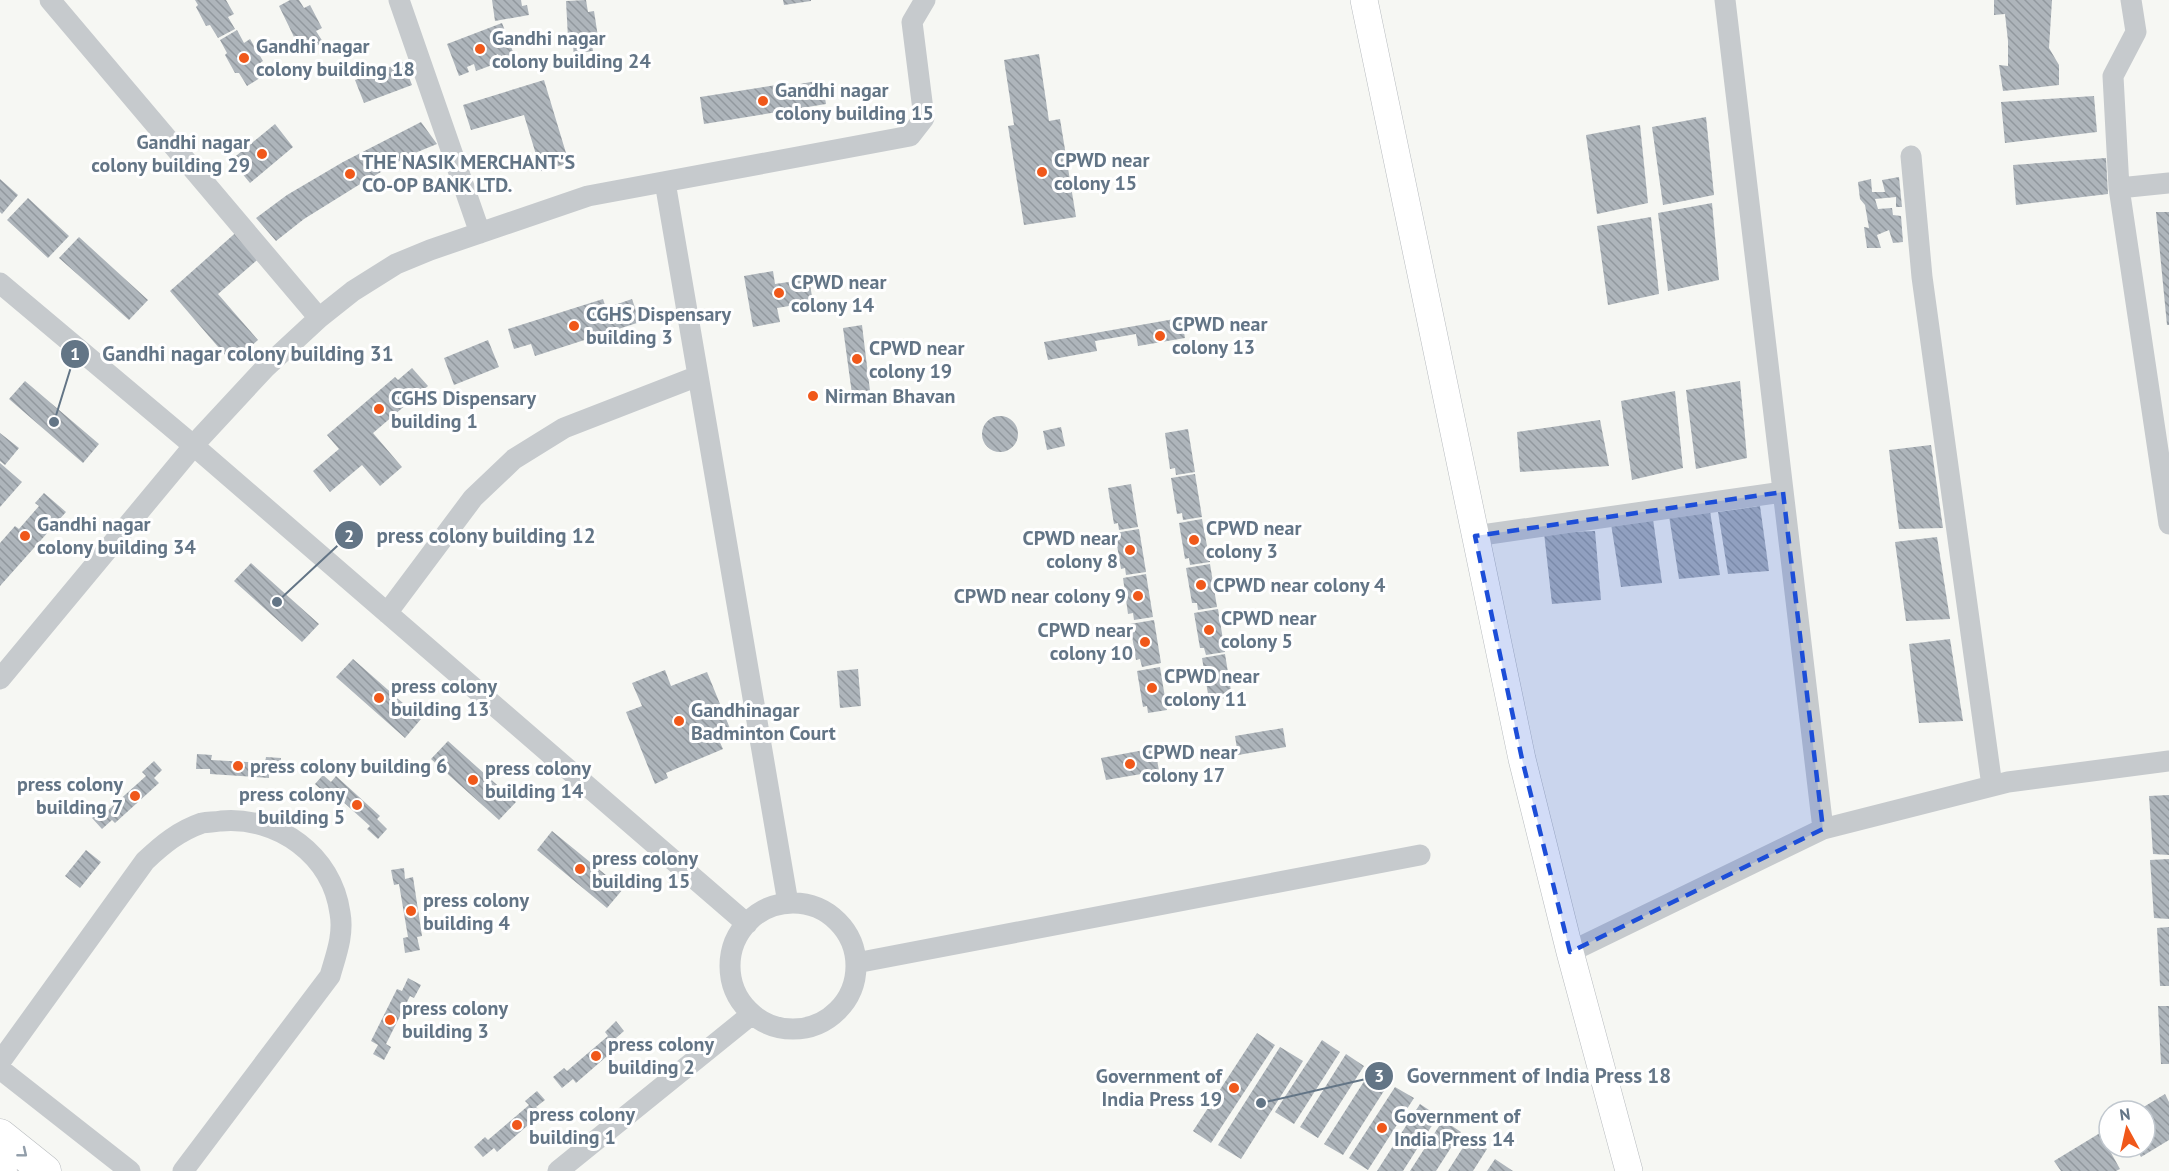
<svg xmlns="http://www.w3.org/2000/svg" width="2169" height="1171" font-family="'PT Sans',sans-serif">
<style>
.building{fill:url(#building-back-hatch)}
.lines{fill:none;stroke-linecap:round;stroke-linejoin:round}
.major-casing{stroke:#b7bbbf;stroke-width:28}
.highway-casing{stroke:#b8bcbf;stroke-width:33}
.minor{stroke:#c6cacd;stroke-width:21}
.major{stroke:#fff;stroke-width:27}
.highway{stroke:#fff;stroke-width:32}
.oneway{stroke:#929eaa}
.marked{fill:#1d4ed8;fill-opacity:0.2;stroke:#1d4ed8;stroke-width:4.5;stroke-dasharray:12 8;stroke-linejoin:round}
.poi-dot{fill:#f0581a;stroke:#fff;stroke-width:2}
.labels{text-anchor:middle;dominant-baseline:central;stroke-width:6;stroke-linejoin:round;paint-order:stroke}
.poi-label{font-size:20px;font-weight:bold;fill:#637586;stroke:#fff;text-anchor:start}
.leader{fill:none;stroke:#637586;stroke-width:2}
.callout-dot{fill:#637586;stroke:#fff;stroke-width:2}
.mark-label{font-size:18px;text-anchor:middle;font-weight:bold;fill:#fff}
.callout-label{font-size:21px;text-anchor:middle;font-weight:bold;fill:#637586;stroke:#fff;stroke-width:6;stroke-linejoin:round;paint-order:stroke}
</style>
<defs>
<pattern id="building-back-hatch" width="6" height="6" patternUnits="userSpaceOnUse" patternTransform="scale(1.5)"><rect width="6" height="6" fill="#aeb5bb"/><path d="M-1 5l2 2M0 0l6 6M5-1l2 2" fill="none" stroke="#91989e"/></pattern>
</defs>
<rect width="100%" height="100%" fill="#f6f7f3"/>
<path class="building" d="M 195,0 L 226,0 L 234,14 L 228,17 L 235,29 L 218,38 L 210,25 L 206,26 L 196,7 L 198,5 Z
M 290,0 L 299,0 L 304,8 L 310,5 L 322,28 L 316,31 L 323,42 L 306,52 L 298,39 L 295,39 L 279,6 Z
M 492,0 L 521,0 L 522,6 L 527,5 L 529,15 L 495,21 Z
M 586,0 L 588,12 L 594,11 L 598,37 L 591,38 L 593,51 L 574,54 L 572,39 L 568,38 L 566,1 Z
M 783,0 L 811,0 L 811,1 L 784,5 Z
M 1994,0 L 2052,0 L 2049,48 L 2059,65 L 2059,85 L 2003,91 L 1999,65 L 2008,66 L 2008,41 L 2005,14 L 1994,15 Z
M 502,23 L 515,57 L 501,62 L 498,54 L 492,57 L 495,64 L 476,71 L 474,64 L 467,67 L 469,72 L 459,76 L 447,44 Z
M 237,30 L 244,43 L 250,39 L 263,61 L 257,65 L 263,76 L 247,86 L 239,73 L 235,73 L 225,55 L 227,53 L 220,40 Z
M 1039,54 L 1049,121 L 1060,119 L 1076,217 L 1024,225 L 1008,126 L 1014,125 L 1004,60 Z
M 403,62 L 412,85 L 364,103 L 355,80 Z
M 544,80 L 569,163 L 541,171 L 524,115 L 471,130 L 463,105 Z
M 822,80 L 826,104 L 704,124 L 700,97 L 789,83 L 789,86 Z
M 2094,96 L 2097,132 L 2005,143 L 2001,102 Z
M 1706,117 L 1714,195 L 1663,205 L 1652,127 Z
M 421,122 L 437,144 L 410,155 L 357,186 L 304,219 L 276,241 L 256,218 L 287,195 L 343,162 Z
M 275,124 L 293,147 L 250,183 L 231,160 Z
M 1640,125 L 1648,203 L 1597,214 L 1586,135 Z
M 2106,158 L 2108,194 L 2016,205 L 2013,165 Z
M 1899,177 L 1902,207 L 1896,207 L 1896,197 L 1875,199 L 1878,209 L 1892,208 L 1893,215 L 1901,216 L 1903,242 L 1893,243 L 1889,230 L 1877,235 L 1881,248 L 1867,248 L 1864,227 L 1869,228 L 1865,205 L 1860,199 L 1858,182 L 1871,179 L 1872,192 L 1885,192 L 1882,180 Z
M 0,179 L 18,195 L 2,214 L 0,212 Z
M 28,198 L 69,236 L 48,258 L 7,220 Z
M 1712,203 L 1719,280 L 1668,291 L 1658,213 Z
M 2156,212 L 2169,212 L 2169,325 L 2167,325 Z
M 1651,217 L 1659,294 L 1608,305 L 1597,226 Z
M 241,228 L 264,254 L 218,294 L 258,340 L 232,363 L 170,291 Z
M 79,237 L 148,300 L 129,320 L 59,258 Z
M 773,271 L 775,284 L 809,279 L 813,302 L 777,308 L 780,322 L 753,327 L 744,276 Z
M 603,299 L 606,308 L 632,299 L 640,322 L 535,356 L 531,344 L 514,349 L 508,329 Z
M 1197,315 L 1201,324 L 1183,327 L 1185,338 L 1138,346 L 1136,334 L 1095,341 L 1097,351 L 1048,360 L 1044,342 Z
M 862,325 L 870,391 L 852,394 L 843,328 Z
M 488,340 L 499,367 L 454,385 L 444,358 Z
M 412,368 L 428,386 L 373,433 L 402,467 L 380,486 L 362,465 L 330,492 L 313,471 L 339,449 L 327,435 L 395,377 L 398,380 Z
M 25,381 L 99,444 L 83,463 L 9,399 Z
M 1740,381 L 1747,458 L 1696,469 L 1686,390 Z
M 1675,391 L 1683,468 L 1632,480 L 1621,401 Z
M982 434a18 18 0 1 1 36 0a18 18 0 1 1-36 0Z
M 1600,420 L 1609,466 L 1520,472 L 1517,432 Z
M 1061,427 L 1065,446 L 1047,450 L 1043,431 Z
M 1188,429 L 1195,472 L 1176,475 L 1175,468 L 1170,469 L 1165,433 Z
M 0,433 L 19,448 L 5,465 L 0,461 Z
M 1931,445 L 1943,528 L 1899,529 L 1889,450 Z
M 0,463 L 22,482 L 0,507 Z
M 1195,474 L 1202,517 L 1183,520 L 1182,513 L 1177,514 L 1171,478 Z
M 1131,484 L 1138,527 L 1119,530 L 1118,523 L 1114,524 L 1108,488 Z
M 44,493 L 66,512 L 0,586 L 0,543 L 15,526 L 19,529 L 39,506 L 35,503 Z
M 1760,506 L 1769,571 L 1728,574 L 1718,512 Z
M 1710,511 L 1720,575 L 1679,579 L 1669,516 Z
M 1202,519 L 1210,562 L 1190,565 L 1189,558 L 1185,559 L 1179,523 Z
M 1653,519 L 1662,583 L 1621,587 L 1611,524 Z
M 1139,529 L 1146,572 L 1126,575 L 1125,568 L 1121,569 L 1115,533 Z
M 1595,531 L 1601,600 L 1552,604 L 1544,533 Z
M 1937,537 L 1950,619 L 1906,621 L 1895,542 Z
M 251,563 L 319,624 L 302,642 L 234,581 Z
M 1210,564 L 1217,607 L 1198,610 L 1197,603 L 1192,603 L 1186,568 Z
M 1146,574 L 1153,617 L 1134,620 L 1133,613 L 1128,614 L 1123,578 Z
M 1218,609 L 1225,652 L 1206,655 L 1204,648 L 1200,648 L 1194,613 Z
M 1154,620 L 1161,663 L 1142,667 L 1140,659 L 1136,660 L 1130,624 Z
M 1950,639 L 1963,721 L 1919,723 L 1909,644 Z
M 1225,654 L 1232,697 L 1213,700 L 1212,693 L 1208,694 L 1202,658 Z
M 353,659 L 421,719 L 405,738 L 336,677 Z
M 1160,667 L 1167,710 L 1148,713 L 1147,706 L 1143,707 L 1137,671 Z
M 858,669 L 861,706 L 840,708 L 837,671 Z
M 665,670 L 671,686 L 707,672 L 731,731 L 717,736 L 723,749 L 666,773 L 668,778 L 655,784 L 626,712 L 642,706 L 632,683 Z
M 1283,728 L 1286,747 L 1238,755 L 1235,736 Z
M 448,741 L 516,802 L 499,820 L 431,759 Z
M 1155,748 L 1159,771 L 1106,780 L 1101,758 Z
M 197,754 L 212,755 L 211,760 L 265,763 L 266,757 L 281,758 L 280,771 L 269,770 L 269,778 L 210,774 L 210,769 L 196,769 Z
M 154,761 L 162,770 L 154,778 L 159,783 L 115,823 L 112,820 L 102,829 L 92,818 L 103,809 L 106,812 L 146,776 L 142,772 Z
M 323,775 L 331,782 L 336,776 L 380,816 L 377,819 L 387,829 L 378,839 L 367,829 L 370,826 L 330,790 L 326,794 L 315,784 Z
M 2169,795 L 2169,855 L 2153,854 L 2149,796 Z
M 552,831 L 623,889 L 607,908 L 537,850 Z
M 86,850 L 101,862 L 80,888 L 65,876 Z
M 2169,859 L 2169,919 L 2154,918 L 2150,860 Z
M 404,868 L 405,879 L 413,877 L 422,936 L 417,937 L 420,950 L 405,953 L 403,938 L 408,937 L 399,884 L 394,885 L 391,870 Z
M 2169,927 L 2169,986 L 2160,986 L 2157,928 Z
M 408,978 L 421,985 L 414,998 L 410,996 L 386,1044 L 391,1047 L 384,1060 L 373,1054 L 378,1045 L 371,1041 L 397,989 L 402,991 Z
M 2158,1006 L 2169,1006 L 2169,1064 L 2161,1064 Z
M 616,1021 L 624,1031 L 616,1038 L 621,1044 L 576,1083 L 573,1079 L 562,1088 L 553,1077 L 564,1068 L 567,1071 L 608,1036 L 605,1032 Z
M 1257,1033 L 1275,1045 L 1211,1143 L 1193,1131 Z
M 1322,1040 L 1340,1052 L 1294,1124 L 1275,1112 Z
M 1280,1047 L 1303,1061 L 1241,1159 L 1218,1145 Z
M 1346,1054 L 1364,1066 L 1318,1138 L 1300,1127 Z
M 1370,1072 L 1389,1083 L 1343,1155 L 1324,1144 Z
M 1395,1087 L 1414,1098 L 1368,1170 L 1349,1158 Z
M 537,1091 L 545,1100 L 536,1107 L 542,1113 L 497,1152 L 494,1148 L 483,1157 L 474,1147 L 485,1137 L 488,1140 L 529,1105 L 525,1101 Z
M 2165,1094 L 2169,1102 L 2169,1140 L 2141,1157 L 2135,1147 L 2145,1147 L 2145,1111 L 2137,1111 Z
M 1420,1104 L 1438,1116 L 1403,1171 L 1377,1171 Z
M 1443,1120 L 1461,1132 L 1436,1171 L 1410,1171 Z
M 2100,1133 L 2120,1169 L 2116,1171 L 2061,1171 L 2054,1161 Z
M 1469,1138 L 1487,1149 L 1473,1171 L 1448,1171 Z
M 1495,1159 L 1513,1171 L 1487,1171 Z"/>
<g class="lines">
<defs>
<path id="major" d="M 1364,0 L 1522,759 L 1570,952 L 1629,1171"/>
<path id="highway" d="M 0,1135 L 45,1171
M 0,1170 L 1,1171"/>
</defs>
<use href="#major" class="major-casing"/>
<use href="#highway" class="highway-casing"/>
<path class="minor" d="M 50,0 L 319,318
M 399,0 L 480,233
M 2131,0 L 2136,32 L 2113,76 L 2119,188 L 2169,524
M 1911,156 L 1922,277 L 1992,786
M 665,182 L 788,903
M 2119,188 L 2169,183
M 0,283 L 194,446 L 747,924
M 1475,536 L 1783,492
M 387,613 L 473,498 L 514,459 L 564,428 L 698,376
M 0,679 L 201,437 L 265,368 L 319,318 L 353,291 L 396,264 L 430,250 L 588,196 L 910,136 L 924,118 L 912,22 L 925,0
M 1823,829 L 2008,782 L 2169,761
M730 966a63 63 0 1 1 126 0a63 63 0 1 1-126 0Z
M 1570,952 L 1823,829 L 1725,0
M 856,963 L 1420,855
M 0,1062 L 145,861 C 163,844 179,831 202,823 C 208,822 215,822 221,821 C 278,816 332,855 340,913 C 344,935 336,955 330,976 L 183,1171
M 0,1069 L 130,1171
M 558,1171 L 752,1014"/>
<use href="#major" class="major"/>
<use href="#highway" class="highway"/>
</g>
<defs><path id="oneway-chevron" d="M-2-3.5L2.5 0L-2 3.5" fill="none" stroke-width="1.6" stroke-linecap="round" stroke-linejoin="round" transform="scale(1.5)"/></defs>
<use class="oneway" href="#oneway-chevron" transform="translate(23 1153) rotate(39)"/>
<path class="marked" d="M 1783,492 L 1823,829 L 1570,952 L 1522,759 L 1475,536 Z"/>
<g class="poi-dot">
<circle cx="480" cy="49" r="6"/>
<circle cx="244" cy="58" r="6"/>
<circle cx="763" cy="101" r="6"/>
<circle cx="262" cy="154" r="6"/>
<circle cx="1042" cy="172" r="6"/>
<circle cx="350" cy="174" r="6"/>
<circle cx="779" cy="293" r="6"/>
<circle cx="574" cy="326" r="6"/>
<circle cx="1160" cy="336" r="6"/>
<circle cx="857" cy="359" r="6"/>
<circle cx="813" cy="396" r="6"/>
<circle cx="379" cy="409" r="6"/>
<circle cx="25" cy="536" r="6"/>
<circle cx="1194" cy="540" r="6"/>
<circle cx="1130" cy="550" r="6"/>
<circle cx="1201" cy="585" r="6"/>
<circle cx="1138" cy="596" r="6"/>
<circle cx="1209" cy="630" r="6"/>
<circle cx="1145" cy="642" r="6"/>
<circle cx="1152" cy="688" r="6"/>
<circle cx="379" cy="698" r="6"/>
<circle cx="679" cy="721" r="6"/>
<circle cx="1130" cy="764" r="6"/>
<circle cx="238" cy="766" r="6"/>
<circle cx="473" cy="780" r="6"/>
<circle cx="135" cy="796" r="6"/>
<circle cx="357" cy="805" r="6"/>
<circle cx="580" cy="869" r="6"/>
<circle cx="411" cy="911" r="6"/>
<circle cx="390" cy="1020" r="6"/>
<circle cx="596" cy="1056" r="6"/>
<circle cx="1234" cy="1088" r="6"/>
<circle cx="517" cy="1125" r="6"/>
<circle cx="1382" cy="1128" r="6"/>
</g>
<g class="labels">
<g class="poi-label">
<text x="492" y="38">Gandhi nagar<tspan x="492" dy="23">colony building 24</tspan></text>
<text x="256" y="46">Gandhi nagar<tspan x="256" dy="23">colony building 18</tspan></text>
<text x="775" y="90">Gandhi nagar<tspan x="775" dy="23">colony building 15</tspan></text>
<text x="250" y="142" text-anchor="end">Gandhi nagar<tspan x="250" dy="23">colony building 29</tspan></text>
<text x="1054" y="160">CPWD near<tspan x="1054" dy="23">colony 15</tspan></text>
<text x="362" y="162">THE NASIK MERCHANT'S<tspan x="362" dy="23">CO-OP BANK LTD.</tspan></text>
<text x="791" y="282">CPWD near<tspan x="791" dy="23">colony 14</tspan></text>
<text x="586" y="314">CGHS Dispensary<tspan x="586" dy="23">building 3</tspan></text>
<text x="1172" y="324">CPWD near<tspan x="1172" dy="23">colony 13</tspan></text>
<text x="869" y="348">CPWD near<tspan x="869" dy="23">colony 19</tspan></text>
<text x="825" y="396">Nirman Bhavan</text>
<text x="391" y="398">CGHS Dispensary<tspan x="391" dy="23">building 1</tspan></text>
<text x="37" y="524">Gandhi nagar<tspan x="37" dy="23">colony building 34</tspan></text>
<text x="1206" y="528">CPWD near<tspan x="1206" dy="23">colony 3</tspan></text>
<text x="1118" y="538" text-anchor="end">CPWD near<tspan x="1118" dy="23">colony 8</tspan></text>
<text x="1213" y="585">CPWD near colony 4</text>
<text x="1126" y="596" text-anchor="end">CPWD near colony 9</text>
<text x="1221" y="618">CPWD near<tspan x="1221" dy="23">colony 5</tspan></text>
<text x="1133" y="630" text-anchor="end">CPWD near<tspan x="1133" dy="23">colony 10</tspan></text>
<text x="1164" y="676">CPWD near<tspan x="1164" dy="23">colony 11</tspan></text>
<text x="391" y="686">press colony<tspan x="391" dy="23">building 13</tspan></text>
<text x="691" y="710">Gandhinagar<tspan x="691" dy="23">Badminton Court</tspan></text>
<text x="1142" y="752">CPWD near<tspan x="1142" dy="23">colony 17</tspan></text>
<text x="250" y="766">press colony building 6</text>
<text x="485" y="768">press colony<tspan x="485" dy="23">building 14</tspan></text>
<text x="123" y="784" text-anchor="end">press colony<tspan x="123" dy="23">building 7</tspan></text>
<text x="345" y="794" text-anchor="end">press colony<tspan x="345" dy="23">building 5</tspan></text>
<text x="592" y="858">press colony<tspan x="592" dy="23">building 15</tspan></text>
<text x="423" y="900">press colony<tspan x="423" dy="23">building 4</tspan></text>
<text x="402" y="1008">press colony<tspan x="402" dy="23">building 3</tspan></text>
<text x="608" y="1044">press colony<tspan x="608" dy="23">building 2</tspan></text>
<text x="1222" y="1076" text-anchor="end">Government of<tspan x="1222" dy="23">India Press 19</tspan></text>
<text x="529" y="1114">press colony<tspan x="529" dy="23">building 1</tspan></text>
<text x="1394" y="1116">Government of<tspan x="1394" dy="23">India Press 14</tspan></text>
</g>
</g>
<path class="leader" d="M54 422L75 354M277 602L349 535M1261 1103L1379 1076"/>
<g class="callout-dot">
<circle cx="54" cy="422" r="6"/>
<circle cx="277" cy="602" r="6"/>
<circle cx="1261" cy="1103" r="6"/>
<circle cx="75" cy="354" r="15"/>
<circle cx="349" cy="535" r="15"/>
<circle cx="1379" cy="1076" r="15"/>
</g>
<g class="mark-label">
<text x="75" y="360">1</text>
<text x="349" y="542">2</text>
<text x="1379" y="1082">3</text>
</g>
<g class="callout-label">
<text x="248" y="361">Gandhi nagar colony building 31</text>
<text x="486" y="543">press colony building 12</text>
<text x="1539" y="1083">Government of India Press 18</text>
</g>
<g transform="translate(2127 1129) rotate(352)"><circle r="28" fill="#ffffff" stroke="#c1c8cf" stroke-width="1.5"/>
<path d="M0-4.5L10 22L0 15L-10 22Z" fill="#f0581a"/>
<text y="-9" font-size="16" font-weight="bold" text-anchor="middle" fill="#637586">N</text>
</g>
</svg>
